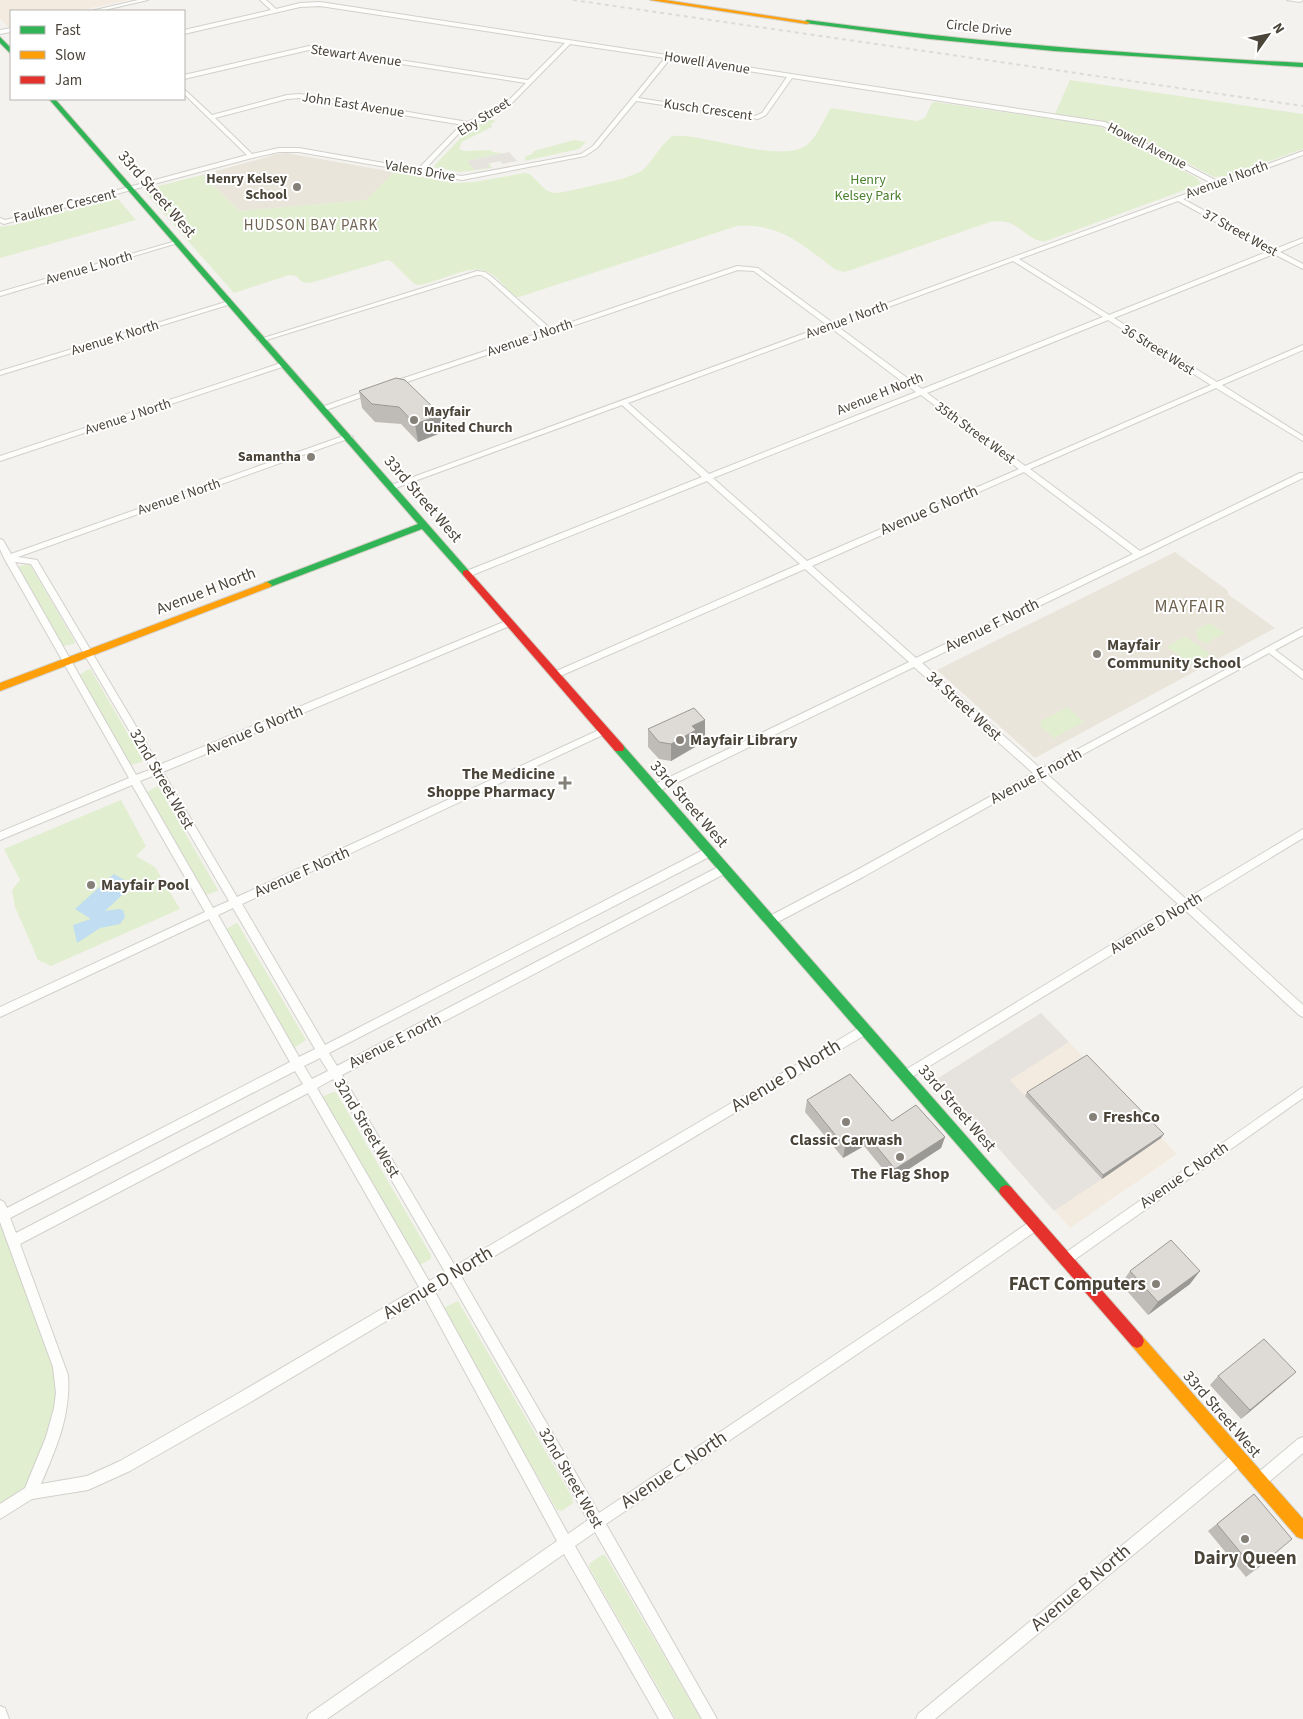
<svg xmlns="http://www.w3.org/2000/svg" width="1303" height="1719" font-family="'Source Sans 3',sans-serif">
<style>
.commercial{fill:#f3ebdf}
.education{fill:#eae5da}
.green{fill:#e1eecf}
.parking{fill:#e6e3df}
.water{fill:#c0ddf1}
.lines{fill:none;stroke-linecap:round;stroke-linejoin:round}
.street-casing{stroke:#d2d0cb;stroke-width:2}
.fast-casing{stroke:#d3cfc5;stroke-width:2}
.slow-casing{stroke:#d3cfc5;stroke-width:2}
.jam-casing{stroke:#d3cfc5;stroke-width:2}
.street{fill:#fdfdfc;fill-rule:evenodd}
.fast{fill:#30b455;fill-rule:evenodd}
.slow{fill:#ff9f0a;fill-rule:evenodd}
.jam{fill:#e5322d;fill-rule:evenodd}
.rail{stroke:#dbdbda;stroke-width:2;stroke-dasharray:4 4;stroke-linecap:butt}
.wall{fill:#bfbcb8}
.shaded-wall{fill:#9b9996}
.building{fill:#dedbd6;stroke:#9b9996}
.poi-dot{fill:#868178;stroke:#fff;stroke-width:2}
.labels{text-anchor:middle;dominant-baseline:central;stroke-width:4;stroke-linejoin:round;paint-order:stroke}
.far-street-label{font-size:14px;fill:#4b4439;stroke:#fff}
.far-poi-label{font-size:14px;font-weight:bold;fill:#4b4439;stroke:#fff;text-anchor:end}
.far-park-label{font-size:14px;fill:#4a7f2a;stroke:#fff}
.far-neighbourhood-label{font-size:15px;letter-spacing:1px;fill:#6e6250;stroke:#fff}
.street-label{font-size:16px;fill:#4b4439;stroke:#fff}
.poi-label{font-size:16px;font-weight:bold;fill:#4b4439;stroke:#fff;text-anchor:start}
.neighbourhood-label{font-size:18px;letter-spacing:1px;fill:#6e6250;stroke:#fff}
.near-street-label{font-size:19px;fill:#4b4439;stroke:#fff}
.near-poi-label{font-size:19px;font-weight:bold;fill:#4b4439;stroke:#fff;text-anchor:end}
</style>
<rect width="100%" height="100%" fill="#f4f2ee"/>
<path class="commercial" d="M 0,0 L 128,0 L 77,11 L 11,11 L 11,26 L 8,27 L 0,18 Z
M 1041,1013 L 1177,1154 L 1070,1228 L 937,1079 Z"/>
<path class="education" d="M 288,153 L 292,154 L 394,172 L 366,200 L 239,211 L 202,175 L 277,154 Z
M 1175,552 L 1227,590 L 1229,595 L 1275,628 L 1035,758 L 937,670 Z"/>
<path class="green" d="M 1070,80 L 1303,114 L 1303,149 L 1227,176 L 1214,177 L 1113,124 L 1100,120 L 1055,114 Z
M 935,102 L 1099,126 L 1197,178 L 1201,184 L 1046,241 C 1033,243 1022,228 1010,223 C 1004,221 997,221 990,222 L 845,272 L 836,270 C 803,246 782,223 737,226 L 519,297 L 514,296 C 506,288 498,277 488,272 C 471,262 436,284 417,285 L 413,283 L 392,262 L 388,260 L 310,283 L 302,282 L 296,276 L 289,275 L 234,293 L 145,192 L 151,188 L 202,175 L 239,211 L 366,200 L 394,172 L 456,183 L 474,182 L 525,173 L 530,174 L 546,190 L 553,193 L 564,192 L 622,179 L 640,172 L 646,167 L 663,145 L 672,136 C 704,132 782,166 808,144 C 818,135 824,119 831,108 L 917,121 L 925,118 L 932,103 Z
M 490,119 L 496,121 L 491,124 L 492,127 L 462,142 L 459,149 L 465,151 L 492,150 L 491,152 L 504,153 L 467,161 L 488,167 L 486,164 L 490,164 L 492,168 L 460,172 L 433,167 L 469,129 Z
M 574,140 L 586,142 L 579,149 L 524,161 L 526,156 L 532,154 L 534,151 Z
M 117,198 L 136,220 L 0,258 L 0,227 L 14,225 Z
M 29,563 L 75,642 L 74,644 L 63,646 L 18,567 Z
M 1210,623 L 1225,633 L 1205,644 L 1197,638 L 1196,630 Z
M 1185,636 L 1210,654 L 1192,665 L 1167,647 Z
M 89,669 L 91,670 L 143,760 L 142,762 L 131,765 L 79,675 Z
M 1067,707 L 1084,722 L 1054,738 L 1040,726 L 1041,721 Z
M 158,786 L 218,890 L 218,891 L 206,895 L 147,792 Z
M 121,800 L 146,846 L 136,856 L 155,867 L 180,909 L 51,966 L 38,960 L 15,907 L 12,890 L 20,880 L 4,849 Z
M 236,923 L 238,924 L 306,1040 L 294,1048 L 225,930 Z
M 333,1092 L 336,1092 L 431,1255 L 431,1259 L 418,1266 L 322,1097 Z
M 0,1206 L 56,1356 L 60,1401 L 30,1493 L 0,1512 Z
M 458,1301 L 572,1497 L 573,1503 L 562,1511 L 557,1510 L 442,1310 L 443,1308 Z
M 602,1555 L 605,1555 L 701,1719 L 676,1719 L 589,1567 L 590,1563 Z"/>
<path class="parking" d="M 509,152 L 517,161 L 503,164 L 500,161 L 487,164 L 489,167 L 475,170 L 467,161 Z
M 1041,1013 L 1069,1042 L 1010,1080 L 1102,1179 L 1054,1211 L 937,1079 Z"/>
<path class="water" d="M 114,874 L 133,885 L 105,911 L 119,909 L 123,910 L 125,917 L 120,924 L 100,928 L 77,943 L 73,925 L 91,919 L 75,909 Z"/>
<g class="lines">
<defs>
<path id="street" d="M 138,0 L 148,0 L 100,11 L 91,11 Z
M 260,0 L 266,0 L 276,9 L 300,3 L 320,2 L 1105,122 L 1219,182 L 1303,151 L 1303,155 L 1183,199 L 1275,249 L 1303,238 L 1303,242 L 1280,252 L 1303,264 L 1303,269 L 1274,254 L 1114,318 L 1217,382 L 1303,345 L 1303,350 L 1222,385 L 1303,436 L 1303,441 L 1216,388 L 1030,469 L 1140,551 L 1300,473 L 1303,473 L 1303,478 L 922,663 L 1041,769 L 1303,628 L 1303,635 L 1275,650 L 1303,671 L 1303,679 L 1269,653 L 1047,774 L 1186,899 L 1303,829 L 1303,838 L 1193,905 L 1303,1005 L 1303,1017 L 1299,1015 L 1185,910 L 910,1078 L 906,1080 L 902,1078 L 900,1075 L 902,1072 L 1178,904 L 1039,778 L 863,877 L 774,924 L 766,924 L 765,921 L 766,918 L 855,871 L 1033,773 L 914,667 L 657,792 L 651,792 L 649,789 L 651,786 L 909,662 L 805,569 L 558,677 L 552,677 L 551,675 L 552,673 L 800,564 L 707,481 L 470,576 L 464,576 L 464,572 L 702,477 L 622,405 L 393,489 L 387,489 L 386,487 L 827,325 L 754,271 L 738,270 L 395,386 L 392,386 L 392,382 L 545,331 L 488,279 L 481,275 L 477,275 L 263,341 L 257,340 L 477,271 L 485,272 L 492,277 L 551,329 L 737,266 L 758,268 L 833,323 L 1213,184 L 1103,126 L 792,78 L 766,115 L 758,119 L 636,101 L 597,148 L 585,156 L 462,180 L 299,152 L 279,152 L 252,158 L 22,219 L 4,224 L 0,222 L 0,218 L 5,220 L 18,217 L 247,155 L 184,94 L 184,89 L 212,115 L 287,95 L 300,94 L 468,122 L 506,103 L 526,83 L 309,50 L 184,79 L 184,75 L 309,46 L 528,80 L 565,43 L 320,6 L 300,7 L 184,34 L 184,30 L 271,10 ZM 570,44 L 665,58 L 593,146 L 581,154 L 462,176 L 424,170 L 463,129 L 510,105 ZM 670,59 L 787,77 L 762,113 L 755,116 L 638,98 ZM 300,98 L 463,125 L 459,127 L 418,169 L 299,148 L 279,148 L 252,154 L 215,118 L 287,99 ZM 1178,201 L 1269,251 L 1109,315 L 1019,259 ZM 1013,261 L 1103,317 L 922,389 L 837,326 ZM 1108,320 L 1211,385 L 1025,466 L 927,393 ZM 831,328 L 916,392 L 709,474 L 628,403 ZM 921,395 L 1019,469 L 807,561 L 713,478 ZM 1024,472 L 1133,554 L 916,658 L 812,566 Z
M 1287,0 L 1303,0 L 1300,2 Z
M 11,28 L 11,32 L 0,34 L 0,30 Z
M 176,241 L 181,242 L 0,296 L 0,292 Z
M 229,301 L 231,302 L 231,304 L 0,375 L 0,371 Z
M 281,363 L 288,365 L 0,461 L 0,456 Z
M 369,390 L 376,392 L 326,410 L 320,410 L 319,408 Z
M 346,435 L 349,435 L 353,437 L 18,557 L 37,560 L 159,765 L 506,621 L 512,621 L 513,623 L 512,625 L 163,772 L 237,897 L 601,729 L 607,729 L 609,731 L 607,733 L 242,904 L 325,1045 L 705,849 L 713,849 L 714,852 L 713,855 L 329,1053 L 337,1066 L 720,866 L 728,866 L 729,869 L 728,872 L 342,1075 L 455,1266 L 862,1026 L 866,1024 L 870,1026 L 871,1029 L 870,1032 L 461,1276 L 599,1513 L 932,1290 L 1032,1220 L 1036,1218 L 1040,1220 L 1042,1224 L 1040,1228 L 940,1298 L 606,1524 L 717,1719 L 702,1719 L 595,1532 L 575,1546 L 674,1719 L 659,1719 L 564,1554 L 327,1719 L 307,1719 L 309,1714 L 557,1541 L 425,1298 L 249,1403 L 130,1471 L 88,1490 L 32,1499 L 0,1519 L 0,1504 L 25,1488 L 46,1437 L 54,1408 L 56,1393 L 53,1367 L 0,1222 L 0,1200 L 4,1202 L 7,1208 L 290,1062 L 209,919 L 0,1017 L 0,1007 L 205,912 L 132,785 L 0,840 L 0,832 L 129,778 L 4,558 L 0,549 L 0,539 L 3,540 L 11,554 ZM 15,562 L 31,564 L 152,769 L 136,775 ZM 155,775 L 229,901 L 213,908 L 140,781 ZM 233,908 L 315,1049 L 299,1057 L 218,915 ZM 320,1058 L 328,1071 L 312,1079 L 304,1066 ZM 295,1071 L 303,1084 L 16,1233 L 10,1218 ZM 333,1079 L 445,1272 L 429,1281 L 317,1088 ZM 308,1093 L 419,1287 L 239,1393 L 120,1461 L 87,1476 L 41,1484 C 56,1449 71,1415 68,1375 L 20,1244 ZM 451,1282 L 588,1520 L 568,1534 L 435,1292 Z
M 1303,1087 L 1303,1098 L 1070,1263 L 1066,1265 L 1062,1263 L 1060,1259 L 1062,1255 Z
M 1303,1437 L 1303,1453 L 1264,1486 L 1259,1488 L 1254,1486 L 1252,1481 L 1254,1476 L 1298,1439 Z
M 1239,1451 L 1244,1453 L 1246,1458 L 1244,1463 L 935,1719 L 916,1719 L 918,1714 L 1234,1453 Z
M 0,1706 L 5,1708 L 9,1719 L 0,1719 Z"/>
<path id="fast" d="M 807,20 C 972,42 1137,55 1303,63 L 1303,67 L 1054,51 L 930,39 L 805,23 L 804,22 Z
M 0,37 L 11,48 L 11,54 L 0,43 Z
M 49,99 L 55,99 L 469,571 L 469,575 L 463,575 L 422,529 L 270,587 L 264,587 L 264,583 L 418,524 Z
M 619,744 L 623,745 L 1011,1187 L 1013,1191 L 1011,1195 L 1006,1197 L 1001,1195 L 615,751 L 614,748 Z"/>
<path id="slow" d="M 650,0 L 665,0 L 810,22 L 807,24 Z
M 267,582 L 272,585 L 270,587 L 0,691 L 0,683 Z
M 1137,1334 L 1142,1336 L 1303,1519 L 1303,1539 L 1297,1537 L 1132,1346 L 1130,1341 L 1132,1336 Z"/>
<path id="jam" d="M 466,570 L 469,571 L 623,745 L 624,748 L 623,751 L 615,751 L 463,575 L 463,571 Z
M 1006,1185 L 1011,1187 L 1142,1336 L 1144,1341 L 1142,1346 L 1137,1348 L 1132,1346 L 1001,1195 L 999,1191 L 1001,1187 Z"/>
</defs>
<use href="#street" class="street-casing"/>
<use href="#fast" class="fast-casing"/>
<use href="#slow" class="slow-casing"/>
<use href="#jam" class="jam-casing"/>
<use href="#street" class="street"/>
<use href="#fast" class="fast"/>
<use href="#slow" class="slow"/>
<use href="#jam" class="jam"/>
<path class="rail" d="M 573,0 L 1303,106"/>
</g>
<path class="wall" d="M 359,391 L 441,415 L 443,432 L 418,442 L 401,424 L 375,422 L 362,408 Z
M 648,729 L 705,737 L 696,741 L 695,747 L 671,761 L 659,759 L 648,747 Z
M 1027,1092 L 1161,1138 L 1102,1179 L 1025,1096 Z
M 807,1100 L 892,1121 L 945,1137 L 941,1148 L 892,1180 L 864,1146 L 843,1158 L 805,1112 Z
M 1130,1271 L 1190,1284 L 1148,1315 L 1121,1284 Z
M 1218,1376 L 1286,1381 L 1241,1419 L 1210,1385 Z
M 1254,1494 L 1255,1570 L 1246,1577 L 1208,1531 Z"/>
<path class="shaded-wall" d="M 441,415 L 443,432 L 418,442 L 415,424 Z
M 705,720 L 705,737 L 696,741 L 695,747 L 671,761 L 671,744 L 692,726 Z
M 1164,1134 L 1161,1138 L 1102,1179 L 1103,1175 Z
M 867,1135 L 864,1146 L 843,1158 L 845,1147 Z
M 945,1137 L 941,1148 L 892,1180 L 895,1169 Z
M 1200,1271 L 1190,1284 L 1148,1315 L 1158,1302 Z
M 1296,1372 L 1286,1381 L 1241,1419 L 1250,1410 Z"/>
<path class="building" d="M 396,378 L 405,380 L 441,415 L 415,424 L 399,407 L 372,404 L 359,391 Z
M 694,708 L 705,720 L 692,726 L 696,730 L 671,744 L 659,742 L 648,729 Z
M 1087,1055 L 1164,1134 L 1103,1175 L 1027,1092 Z
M 850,1074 L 892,1121 L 916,1105 L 945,1137 L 895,1169 L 867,1135 L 845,1147 L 807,1100 Z
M 1171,1240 L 1200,1271 L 1158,1302 L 1130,1271 Z
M 1264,1339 L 1296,1372 L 1250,1410 L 1218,1376 Z
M 1254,1494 L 1292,1539 L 1255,1570 L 1217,1524 Z"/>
<g class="poi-dot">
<circle cx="297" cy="187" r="5"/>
<circle cx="414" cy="420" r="5"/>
<circle cx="311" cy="457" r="5"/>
<circle cx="1097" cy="654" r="5"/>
<circle cx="680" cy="740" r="5"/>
<path d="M562.5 775.5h5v5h5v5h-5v5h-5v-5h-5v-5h5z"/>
<circle cx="91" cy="885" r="5"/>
<circle cx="1093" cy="1117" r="5"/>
<circle cx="846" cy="1122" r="5"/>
<circle cx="900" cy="1157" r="5"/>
<circle cx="1156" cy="1284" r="5"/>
<circle cx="1245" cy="1539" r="5"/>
</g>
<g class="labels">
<g class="far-street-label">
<text transform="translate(979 28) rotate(6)">Circle Drive</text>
<text transform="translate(356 56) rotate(8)">Stewart Avenue</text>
<text transform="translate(707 63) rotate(9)">Howell Avenue</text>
<text transform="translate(353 105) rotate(9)">John East Avenue</text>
<text transform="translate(708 110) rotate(8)">Kusch Crescent</text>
<text transform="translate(484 117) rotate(-32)">Eby Street</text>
<text transform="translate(1147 146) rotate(27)">Howell Avenue</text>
<text transform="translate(420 171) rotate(10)">Valens Drive</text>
<text transform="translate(1227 180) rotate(-20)">Avenue I North</text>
<text transform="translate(65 206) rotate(-14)">Faulkner Crescent</text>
<text transform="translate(1240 233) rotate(29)">37 Street West</text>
<text transform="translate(89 268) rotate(-16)">Avenue L North</text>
<text transform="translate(847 320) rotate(-20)">Avenue I North</text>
<text transform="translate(115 338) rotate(-17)">Avenue K North</text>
<text transform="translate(530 338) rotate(-19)">Avenue J North</text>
<text transform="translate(1158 350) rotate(32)">36 Street West</text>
<text transform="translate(880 394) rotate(-22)">Avenue H North</text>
<text transform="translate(128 417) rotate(-18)">Avenue J North</text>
<text transform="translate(975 433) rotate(36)">35th Street West</text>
<text transform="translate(179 497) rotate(-19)">Avenue I North</text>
</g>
<g class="far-poi-label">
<text x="287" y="179">Henry Kelsey<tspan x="287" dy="16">School</tspan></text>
<text x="424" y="412" text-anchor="start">Mayfair<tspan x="424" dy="16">United Church</tspan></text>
<text x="301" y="457">Samantha</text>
</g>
<g class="far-park-label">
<text x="868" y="180">Henry<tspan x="868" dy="16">Kelsey Park</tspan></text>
</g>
<g class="far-neighbourhood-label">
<text x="311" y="225">HUDSON BAY PARK</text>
</g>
<g class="street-label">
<text transform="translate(157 194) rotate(49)">33rd Street West</text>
<text transform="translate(423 499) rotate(49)">33rd Street West</text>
<text transform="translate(929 510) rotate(-23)">Avenue G North</text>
<text transform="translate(206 591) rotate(-21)">Avenue H North</text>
<text transform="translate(992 625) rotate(-26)">Avenue F North</text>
<text transform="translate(964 706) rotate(42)">34 Street West</text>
<text transform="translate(254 730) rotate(-23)">Avenue G North</text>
<text transform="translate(1036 776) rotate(-28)">Avenue E north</text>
<text transform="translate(162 779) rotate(60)">32nd Street West</text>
<text transform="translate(689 804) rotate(49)">33rd Street West</text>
<text transform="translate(302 872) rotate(-24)">Avenue F North</text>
<text transform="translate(1156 923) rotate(-31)">Avenue D North</text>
<text transform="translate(395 1041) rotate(-27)">Avenue E north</text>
<text transform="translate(957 1108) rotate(49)">33rd Street West</text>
<text transform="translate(367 1128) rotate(59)">32nd Street West</text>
<text transform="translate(1184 1175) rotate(-35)">Avenue C North</text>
<text transform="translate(1222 1414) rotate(49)">33rd Street West</text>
<text transform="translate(571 1478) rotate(60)">32nd Street West</text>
</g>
<g class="poi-label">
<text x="1107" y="645">Mayfair<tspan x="1107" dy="18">Community School</tspan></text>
<text x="690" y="740">Mayfair Library</text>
<text x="555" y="774" text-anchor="end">The Medicine<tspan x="555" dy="18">Shoppe Pharmacy</tspan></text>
<text x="101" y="885">Mayfair Pool</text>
<text x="1103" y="1117">FreshCo</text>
<text x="846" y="1140" text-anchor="middle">Classic Carwash</text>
<text x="900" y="1174" text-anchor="middle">The Flag Shop</text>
</g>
<g class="neighbourhood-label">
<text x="1190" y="606">MAYFAIR</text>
</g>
<g class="near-street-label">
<text transform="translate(786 1076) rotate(-31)">Avenue D North</text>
<text transform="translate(438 1283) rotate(-31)">Avenue D North</text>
<text transform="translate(674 1470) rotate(-34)">Avenue C North</text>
<text transform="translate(1081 1588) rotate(-40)">Avenue B North</text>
</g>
<g class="near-poi-label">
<text x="1146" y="1284">FACT Computers</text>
<text x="1245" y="1558" text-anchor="middle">Dairy Queen</text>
</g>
</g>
<rect x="10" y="10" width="175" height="90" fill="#ffffff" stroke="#b7b4b0"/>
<rect x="20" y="26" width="25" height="8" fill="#30b455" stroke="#b7b4b0"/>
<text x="55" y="35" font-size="15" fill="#4b4439">Fast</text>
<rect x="20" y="51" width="25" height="8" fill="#ff9f0a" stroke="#b7b4b0"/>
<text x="55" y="60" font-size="15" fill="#4b4439">Slow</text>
<rect x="20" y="76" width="25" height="8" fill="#e5322d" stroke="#b7b4b0"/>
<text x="55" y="85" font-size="15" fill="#4b4439">Jam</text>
<g transform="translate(1268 35) rotate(57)" stroke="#ffffff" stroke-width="4" paint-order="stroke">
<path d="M0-4L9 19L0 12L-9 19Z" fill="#4b4439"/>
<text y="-8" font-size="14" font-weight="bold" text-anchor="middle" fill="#4b4439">N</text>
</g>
</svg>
